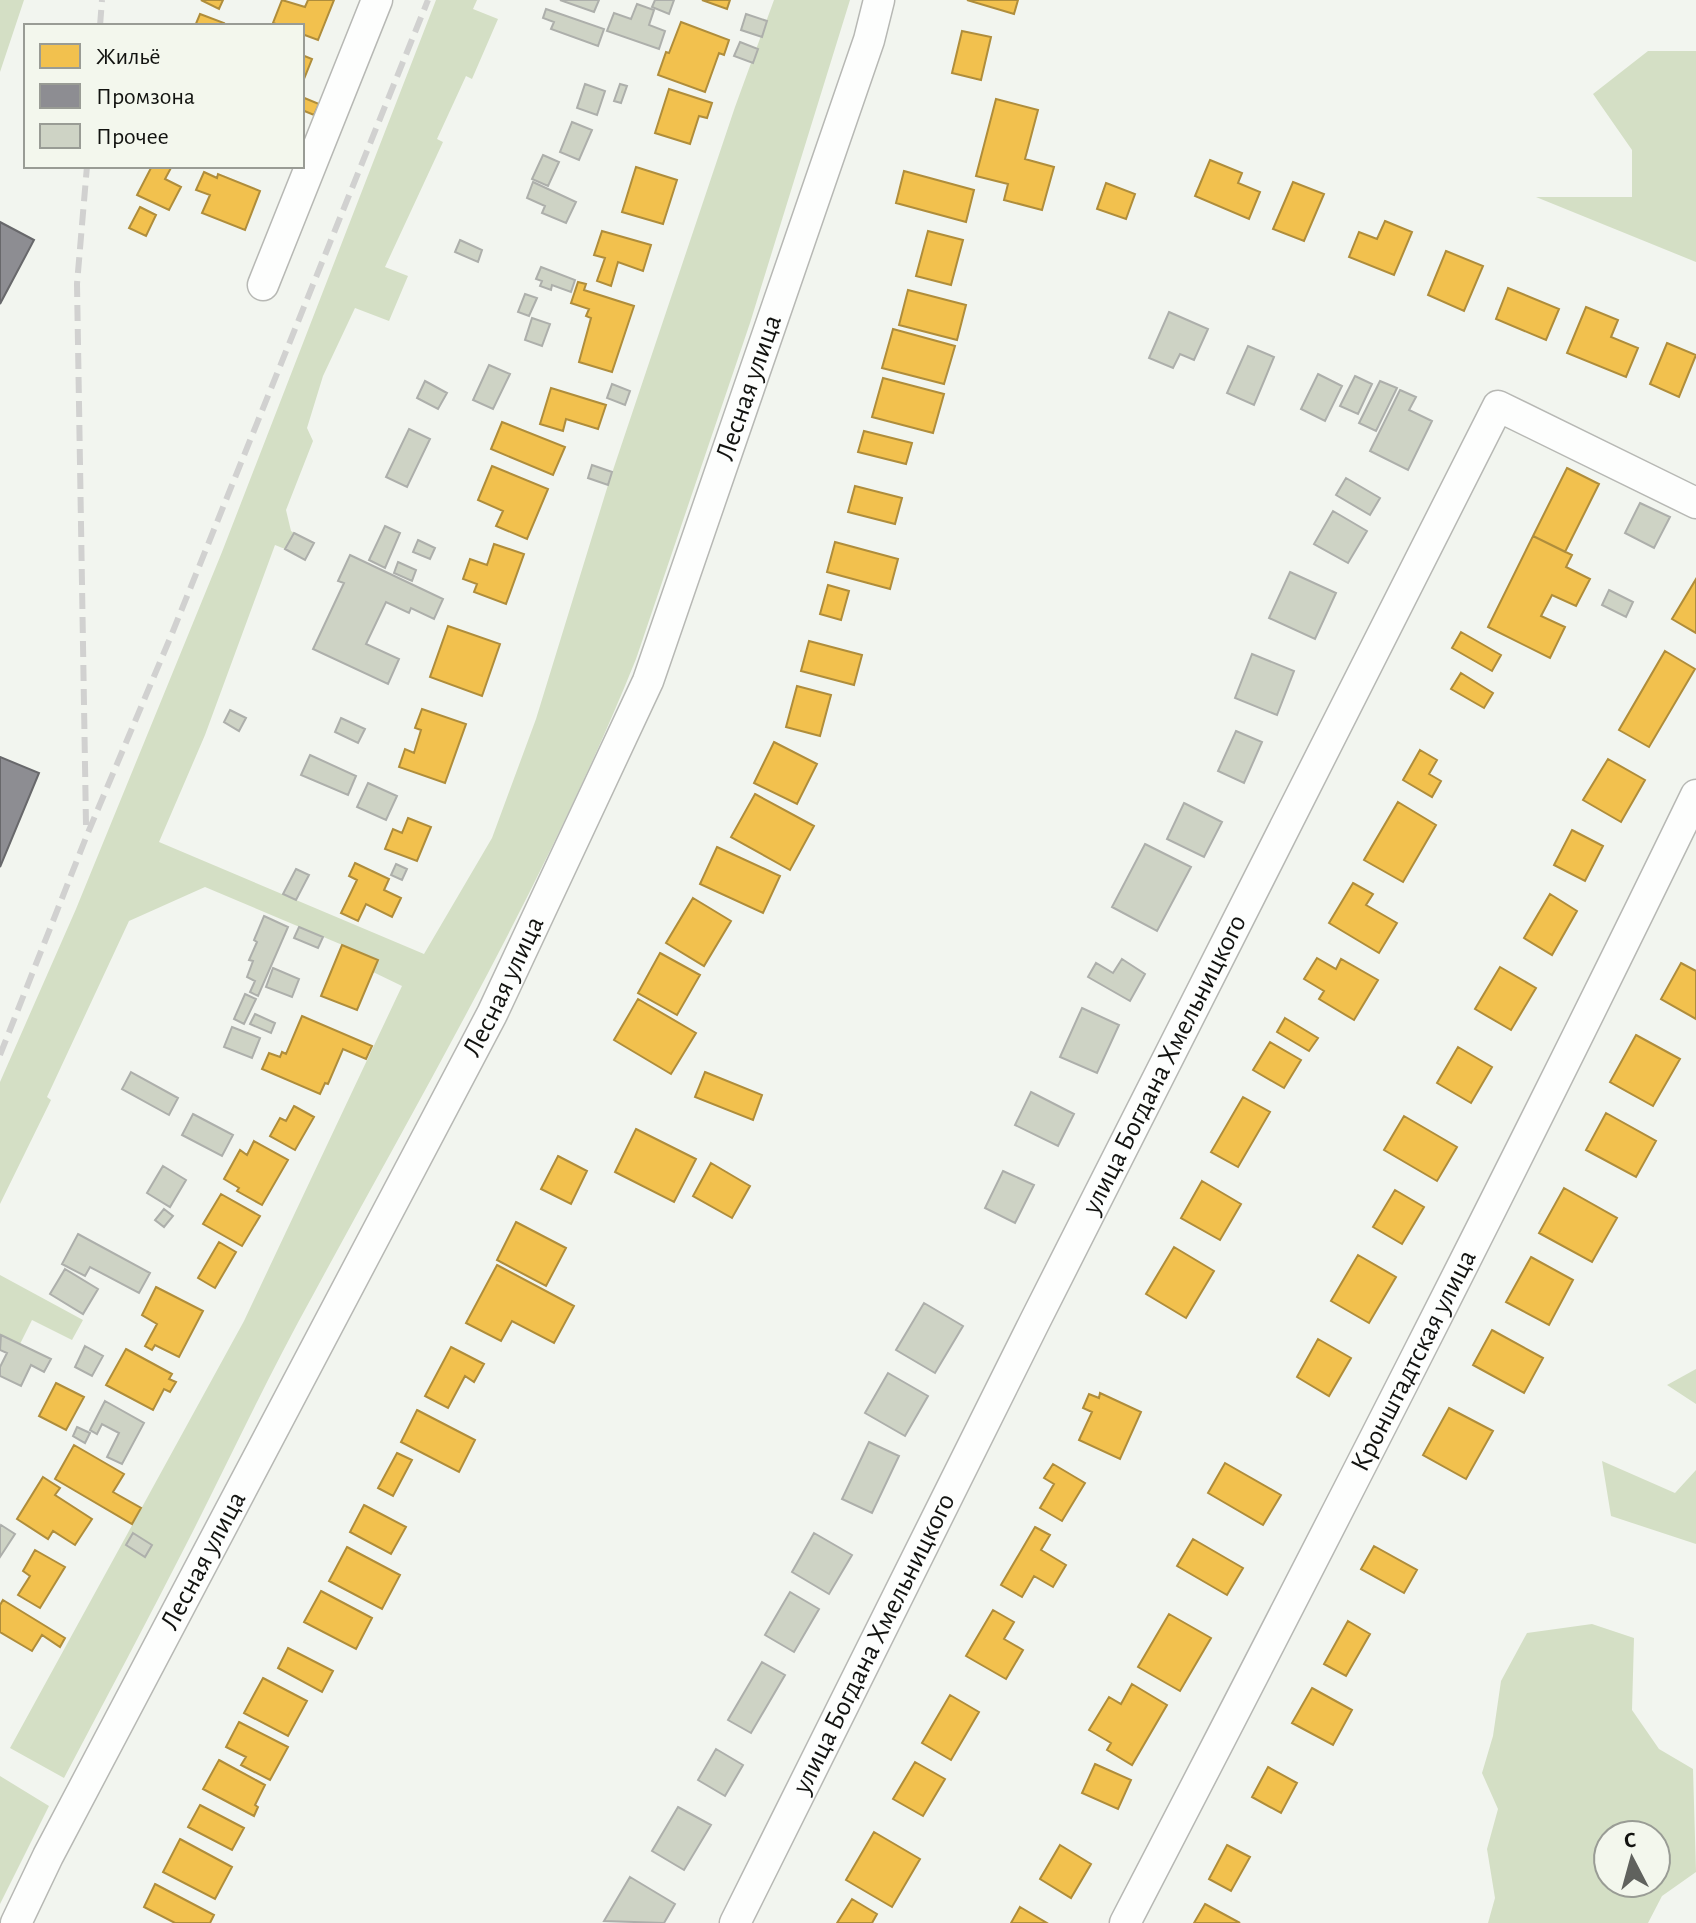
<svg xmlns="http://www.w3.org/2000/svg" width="1696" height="1923" font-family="'Alegreya Sans',sans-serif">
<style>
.green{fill:#d4dfc5;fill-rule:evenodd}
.homes{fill:#f2c14e;stroke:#af8d3b;stroke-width:2}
.industry{fill:#8d8d92;stroke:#68686b;stroke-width:2}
.building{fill:#ced3c5;stroke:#adafab;stroke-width:2}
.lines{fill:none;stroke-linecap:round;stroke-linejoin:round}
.minor-casing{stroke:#b7b8b4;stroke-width:33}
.minor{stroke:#fdfefd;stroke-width:30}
.rail{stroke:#d1d1d0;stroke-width:6;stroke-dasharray:16 8;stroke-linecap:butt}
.labels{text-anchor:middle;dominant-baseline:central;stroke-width:8;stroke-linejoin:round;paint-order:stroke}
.street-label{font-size:28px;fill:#121310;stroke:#f3f7ed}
</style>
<rect width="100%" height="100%" fill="#f2f5ef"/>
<path class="green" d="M 0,0 L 24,0 L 0,72 Z
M 436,0 L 477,0 L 473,9 L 498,19 L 472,79 L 466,76 L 437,139 L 443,142 L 385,267 L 408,276 L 389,321 L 355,308 L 323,376 L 307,428 L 313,441 L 286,510 L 291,531 L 294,533 L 285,549 L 275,545 L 205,735 L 159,842 L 424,954 L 492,838 L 536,719 L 608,485 L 735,107 L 774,0 L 850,0 L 750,323 L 636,659 C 547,880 426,1086 313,1295 C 269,1374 231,1456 190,1537 C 149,1618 106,1698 64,1778 L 10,1748 L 244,1321 L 402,986 L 373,972 L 378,960 L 205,887 L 129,921 L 47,1097 L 51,1100 L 0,1204 L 0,1082 L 76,909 L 222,552 Z
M 1648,51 L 1696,51 L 1696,262 L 1536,197 L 1632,197 L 1632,150 L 1593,94 Z
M 0,1275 L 83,1320 L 72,1340 L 32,1320 L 20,1344 L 0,1335 Z
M 1696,1369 L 1696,1404 L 1667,1385 Z
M 1602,1461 L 1675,1493 L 1696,1470 L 1696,1544 L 1611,1516 Z
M 1592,1624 L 1634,1638 L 1632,1710 L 1659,1749 L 1693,1769 L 1696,1872 L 1662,1896 L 1648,1923 L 1488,1923 L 1495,1898 L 1487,1849 L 1498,1809 L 1482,1773 L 1493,1736 L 1501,1681 L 1527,1633 ZM 1608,1835 L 1656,1835 L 1656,1883 L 1608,1883 Z
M 0,1776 L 49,1806 L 0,1904 Z"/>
<path class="homes" d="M 201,0 L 223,0 L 219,9 Z
M 282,0 L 305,7 L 308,0 L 334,0 L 318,40 L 302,34 L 302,26 L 282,26 L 273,23 Z
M 702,0 L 730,0 L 727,9 Z
M 967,0 L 1018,0 L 1014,14 Z
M 200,14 L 224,23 L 223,26 L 195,26 Z
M 681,22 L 729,40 L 724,55 L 719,53 L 705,92 L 658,75 L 666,52 L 669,53 Z
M 962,31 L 991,37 L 981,80 L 952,73 Z
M 302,55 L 312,59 L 302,84 Z
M 669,89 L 712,103 L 707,118 L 699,116 L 690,144 L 655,133 Z
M 302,97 L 319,104 L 314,115 L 302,110 Z
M 996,99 L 1038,110 L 1025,159 L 1054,167 L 1042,210 L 1004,200 L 1008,184 L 976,176 Z
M 1210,160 L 1242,173 L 1238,183 L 1260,192 L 1249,219 L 1195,196 Z
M 152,166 L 172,166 L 165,179 L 181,187 L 169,210 L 137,195 Z
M 636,167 L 677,180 L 663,224 L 622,212 Z
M 904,171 L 974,190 L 966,222 L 896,203 Z
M 204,172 L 217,178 L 218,174 L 260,191 L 245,230 L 202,213 L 210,195 L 196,190 Z
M 1293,182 L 1324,194 L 1304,241 L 1273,229 Z
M 1106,183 L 1135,194 L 1126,219 L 1097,209 Z
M 140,207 L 156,215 L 146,236 L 129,228 Z
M 1385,221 L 1412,232 L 1394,275 L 1349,257 L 1359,232 L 1377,239 Z
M 602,231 L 651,245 L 643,271 L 618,262 L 611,286 L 597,281 L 605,258 L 594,255 Z
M 928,231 L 963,240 L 951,285 L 916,276 Z
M 1446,251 L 1483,266 L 1464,311 L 1428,295 Z
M 578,282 L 586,284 L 584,290 L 634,306 L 612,372 L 579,362 L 591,318 L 586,316 L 589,309 L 571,303 Z
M 1508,288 L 1559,309 L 1546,340 L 1496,319 Z
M 908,290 L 966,305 L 957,340 L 899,325 Z
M 1586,307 L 1618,320 L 1611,337 L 1638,348 L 1626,377 L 1567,353 Z
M 893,329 L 955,346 L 944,384 L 882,368 Z
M 1667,343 L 1696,355 L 1679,397 L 1650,384 Z
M 883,378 L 944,394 L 933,433 L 872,417 Z
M 551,388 L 606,405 L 598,429 L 566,419 L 563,431 L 540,424 Z
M 502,422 L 565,447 L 553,475 L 491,449 Z
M 864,431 L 912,443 L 906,464 L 858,452 Z
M 492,466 L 548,489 L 527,539 L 496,526 L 503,511 L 478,500 Z
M 1567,468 L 1599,484 L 1565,552 L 1533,536 Z
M 855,486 L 902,498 L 895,524 L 848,512 Z
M 1533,536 L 1572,555 L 1566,567 L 1590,579 L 1576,606 L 1552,595 L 1541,616 L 1565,627 L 1550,658 L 1488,627 Z
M 835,542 L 898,559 L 890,589 L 827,572 Z
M 494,544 L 524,554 L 506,604 L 474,592 L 477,584 L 463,579 L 470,559 L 487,565 Z
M 1696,579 L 1696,633 L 1672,619 Z
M 828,585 L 849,591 L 841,620 L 820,614 Z
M 448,626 L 500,644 L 482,696 L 430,677 Z
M 1461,632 L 1501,655 L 1492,671 L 1452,648 Z
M 809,641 L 862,655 L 854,685 L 801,671 Z
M 1665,651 L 1695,669 L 1649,747 L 1619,730 Z
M 1461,673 L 1493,693 L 1484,708 L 1451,689 Z
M 797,686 L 831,695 L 820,736 L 786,727 Z
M 422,709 L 466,724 L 445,783 L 399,767 L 405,749 L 414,753 L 421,730 L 415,728 Z
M 774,742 L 817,764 L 797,804 L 754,783 Z
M 1420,750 L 1437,760 L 1429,774 L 1441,781 L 1432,797 L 1403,780 Z
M 1608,759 L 1645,780 L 1621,822 L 1583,800 Z
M 755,794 L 814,826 L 790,870 L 731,837 Z
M 1398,802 L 1436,825 L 1403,882 L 1364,860 Z
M 408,818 L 431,827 L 417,861 L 385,849 L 393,829 L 402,833 Z
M 1572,830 L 1603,846 L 1585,881 L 1554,865 Z
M 717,847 L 780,876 L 763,913 L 700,884 Z
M 355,863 L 389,879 L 384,890 L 401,898 L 392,917 L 366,904 L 358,921 L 341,913 L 357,880 L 349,876 Z
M 1353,883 L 1373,894 L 1366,905 L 1397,923 L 1379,953 L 1329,923 Z
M 1550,894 L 1577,911 L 1552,955 L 1524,938 Z
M 693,898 L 731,921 L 704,966 L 666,943 Z
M 342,945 L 378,960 L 357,1010 L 321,996 Z
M 660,953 L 700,975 L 677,1015 L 638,993 Z
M 1317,958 L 1336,969 L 1341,959 L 1378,980 L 1354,1020 L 1319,999 L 1324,991 L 1304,979 Z
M 1681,963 L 1696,971 L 1696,1019 L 1661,999 Z
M 1500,967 L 1536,988 L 1511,1030 L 1475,1009 Z
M 638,999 L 696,1033 L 671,1074 L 614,1040 Z
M 302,1016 L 372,1046 L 366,1059 L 343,1049 L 328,1084 L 325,1083 L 320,1094 L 262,1069 L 269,1053 L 280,1057 L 282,1052 L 286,1054 Z
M 1285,1018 L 1318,1038 L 1309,1051 L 1277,1032 Z
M 1636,1035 L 1680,1059 L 1653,1106 L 1610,1082 Z
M 1270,1042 L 1301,1060 L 1284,1088 L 1253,1070 Z
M 1458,1047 L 1492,1067 L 1471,1103 L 1437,1083 Z
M 705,1072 L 762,1095 L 753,1120 L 695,1097 Z
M 1243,1097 L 1270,1112 L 1238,1167 L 1211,1152 Z
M 294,1106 L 314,1117 L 295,1150 L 270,1136 L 280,1118 L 286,1121 Z
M 1606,1113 L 1656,1141 L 1636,1177 L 1586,1150 Z
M 1404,1116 L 1457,1147 L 1437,1181 L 1384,1150 Z
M 636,1129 L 696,1159 L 674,1202 L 615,1172 Z
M 254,1141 L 288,1160 L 262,1205 L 237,1191 L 239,1188 L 224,1179 L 240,1150 L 247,1155 Z
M 558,1156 L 587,1171 L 571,1204 L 541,1189 Z
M 711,1163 L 750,1186 L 732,1218 L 693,1196 Z
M 1202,1181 L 1241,1204 L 1220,1240 L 1181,1218 Z
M 1564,1188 L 1617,1218 L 1592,1262 L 1539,1233 Z
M 1395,1190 L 1424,1207 L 1402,1244 L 1373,1227 Z
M 221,1194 L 260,1216 L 242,1246 L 203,1224 Z
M 516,1222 L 566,1248 L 546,1286 L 497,1260 Z
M 219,1242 L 236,1252 L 215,1288 L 198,1278 Z
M 1174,1247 L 1214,1271 L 1186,1318 L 1146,1294 Z
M 1358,1255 L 1396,1277 L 1369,1323 L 1331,1301 Z
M 1531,1257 L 1573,1280 L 1549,1325 L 1506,1302 Z
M 497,1265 L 574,1306 L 554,1343 L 512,1321 L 501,1341 L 466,1323 Z
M 156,1287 L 203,1311 L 179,1357 L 155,1345 L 152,1350 L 145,1346 L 157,1324 L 142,1315 Z
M 1492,1330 L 1543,1358 L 1524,1393 L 1473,1365 Z
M 1318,1339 L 1351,1358 L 1329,1396 L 1297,1377 Z
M 451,1347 L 484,1364 L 474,1382 L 465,1376 L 448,1408 L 425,1396 Z
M 126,1349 L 172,1374 L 169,1379 L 176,1382 L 170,1392 L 164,1389 L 153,1410 L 106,1385 Z
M 56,1383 L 84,1397 L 66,1430 L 39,1416 Z
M 1100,1393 L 1141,1412 L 1120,1459 L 1079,1440 L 1092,1412 L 1083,1408 L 1089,1394 L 1099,1398 Z
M 1449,1408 L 1493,1431 L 1466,1479 L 1423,1455 Z
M 417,1410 L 475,1440 L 459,1472 L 401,1442 Z
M 74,1445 L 124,1474 L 113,1492 L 141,1508 L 132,1524 L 55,1479 Z
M 397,1453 L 412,1460 L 393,1496 L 378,1488 Z
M 1225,1463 L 1281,1495 L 1263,1525 L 1208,1493 Z
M 1053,1464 L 1085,1483 L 1062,1521 L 1040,1508 L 1054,1484 L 1044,1478 Z
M 43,1477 L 60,1488 L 55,1495 L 92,1519 L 75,1545 L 53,1531 L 48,1539 L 17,1519 Z
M 364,1505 L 406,1527 L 391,1554 L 350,1532 Z
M 1035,1527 L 1050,1535 L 1041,1550 L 1066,1565 L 1053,1587 L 1034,1576 L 1022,1597 L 1001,1585 Z
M 1193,1539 L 1243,1568 L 1227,1595 L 1177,1566 Z
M 1374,1546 L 1417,1570 L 1404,1593 L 1361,1569 Z
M 347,1547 L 400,1575 L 382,1609 L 329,1581 Z
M 35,1550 L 65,1567 L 40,1608 L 18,1595 L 30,1576 L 23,1571 Z
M 321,1591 L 372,1618 L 356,1649 L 304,1622 Z
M 3,1600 L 65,1638 L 60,1647 L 42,1635 L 32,1651 L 0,1632 L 0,1605 Z
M 993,1610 L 1014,1622 L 1004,1639 L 1023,1650 L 1006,1679 L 966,1656 Z
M 1169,1614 L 1211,1638 L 1180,1691 L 1138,1667 Z
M 1348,1621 L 1370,1634 L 1346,1676 L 1324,1664 Z
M 288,1648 L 333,1671 L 322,1692 L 278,1668 Z
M 263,1678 L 307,1701 L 288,1736 L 244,1713 Z
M 1132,1684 L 1167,1705 L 1132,1765 L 1107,1750 L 1111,1743 L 1089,1730 L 1109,1697 L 1121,1704 Z
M 1312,1688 L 1352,1710 L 1333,1745 L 1292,1723 Z
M 950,1695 L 979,1712 L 951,1760 L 922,1743 Z
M 239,1722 L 288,1747 L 270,1780 L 241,1765 L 246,1757 L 226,1747 Z
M 219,1760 L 265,1785 L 255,1805 L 258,1807 L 254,1816 L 203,1789 Z
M 915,1762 L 945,1779 L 923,1816 L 893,1799 Z
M 1095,1764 L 1131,1780 L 1118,1809 L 1082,1793 Z
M 1268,1767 L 1297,1783 L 1281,1813 L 1252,1797 Z
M 200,1805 L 244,1828 L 232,1850 L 188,1827 Z
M 874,1832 L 920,1859 L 892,1907 L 846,1880 Z
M 180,1839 L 232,1867 L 215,1899 L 163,1872 Z
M 1060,1845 L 1091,1864 L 1071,1898 L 1040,1879 Z
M 1227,1845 L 1250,1857 L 1231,1891 L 1209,1879 Z
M 155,1884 L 214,1915 L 210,1923 L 175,1923 L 144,1907 Z
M 852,1899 L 877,1914 L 872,1923 L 837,1923 Z
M 1205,1904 L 1240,1923 L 1194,1923 Z
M 1020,1907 L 1047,1923 L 1011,1923 Z"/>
<path class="industry" d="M 0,222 L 34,240 L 0,304 Z
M 0,757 L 39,773 L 0,867 Z"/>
<path class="building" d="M 560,0 L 599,0 L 594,12 Z
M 655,0 L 674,0 L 669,14 L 652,7 Z
M 637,4 L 654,10 L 649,25 L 665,31 L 659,49 L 607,31 L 614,13 L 631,19 Z
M 546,9 L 604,29 L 598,46 L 551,29 L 554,22 L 543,18 Z
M 746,14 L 767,21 L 762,37 L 741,30 Z
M 740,42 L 758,49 L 753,63 L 734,56 Z
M 585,84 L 605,91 L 597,115 L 577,108 Z
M 620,84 L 627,86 L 621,103 L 614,101 Z
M 572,122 L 592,130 L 579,160 L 560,152 Z
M 543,155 L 559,162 L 548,186 L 532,179 Z
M 533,182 L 576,202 L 566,223 L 542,213 L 545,206 L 527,198 Z
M 460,240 L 482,250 L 478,262 L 455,252 Z
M 541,267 L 575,280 L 571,292 L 552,285 L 551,290 L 540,286 L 542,281 L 536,279 Z
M 525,294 L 537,298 L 529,316 L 518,312 Z
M 1169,312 L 1208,329 L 1194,360 L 1180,354 L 1173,368 L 1149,358 Z
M 532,318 L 550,324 L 542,346 L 525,340 Z
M 1248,346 L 1274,357 L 1254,405 L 1227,393 Z
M 489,365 L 510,374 L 493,409 L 473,400 Z
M 1318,374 L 1342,386 L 1325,421 L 1301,409 Z
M 1355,376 L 1372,384 L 1358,414 L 1340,406 Z
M 425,381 L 447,393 L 438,409 L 417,398 Z
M 1380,381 L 1397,388 L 1376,431 L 1359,423 Z
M 612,384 L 630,391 L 625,405 L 607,398 Z
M 1400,390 L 1416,397 L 1409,410 L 1432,421 L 1408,470 L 1370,451 Z
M 409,429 L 430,439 L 407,487 L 386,477 Z
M 592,465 L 612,472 L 608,485 L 588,478 Z
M 1346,478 L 1380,498 L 1370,515 L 1336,495 Z
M 1640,503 L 1670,517 L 1654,548 L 1625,533 Z
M 1333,511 L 1367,531 L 1348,563 L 1314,544 Z
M 385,526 L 400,533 L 385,568 L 369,560 Z
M 294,533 L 314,543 L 305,560 L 285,549 Z
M 418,540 L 435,548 L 430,559 L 413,552 Z
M 350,555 L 443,599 L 434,619 L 411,608 L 409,613 L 386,602 L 366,644 L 399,659 L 388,684 L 313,649 L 344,583 L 338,581 Z
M 398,562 L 416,570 L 412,581 L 394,573 Z
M 1290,572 L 1336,593 L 1315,639 L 1269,618 Z
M 1609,590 L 1633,602 L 1626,617 L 1602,605 Z
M 1252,654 L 1294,671 L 1277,715 L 1235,698 Z
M 230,710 L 246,718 L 239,731 L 224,722 Z
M 341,718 L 365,729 L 358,743 L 335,732 Z
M 1236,731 L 1262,742 L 1244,783 L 1218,771 Z
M 310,755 L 356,776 L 348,795 L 301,775 Z
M 368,783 L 397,796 L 386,820 L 357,807 Z
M 1184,803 L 1222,822 L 1204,857 L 1167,839 Z
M 1145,844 L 1191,867 L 1157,931 L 1112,907 Z
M 396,864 L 407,869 L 402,880 L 391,875 Z
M 296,869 L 309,875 L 296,900 L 283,894 Z
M 264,916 L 288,927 L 258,996 L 250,992 L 255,981 L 247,977 L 253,961 L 249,960 L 257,942 L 254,940 Z
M 299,927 L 323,937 L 318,948 L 294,938 Z
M 1122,959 L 1145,974 L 1130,1001 L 1088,977 L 1096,963 L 1113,973 Z
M 273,968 L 299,979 L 292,997 L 266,987 Z
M 245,994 L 256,999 L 244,1024 L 234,1019 Z
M 1082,1008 L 1119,1025 L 1097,1073 L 1060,1057 Z
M 255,1014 L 275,1023 L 271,1033 L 250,1024 Z
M 232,1027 L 260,1038 L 252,1058 L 224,1047 Z
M 131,1072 L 178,1098 L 169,1115 L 122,1089 Z
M 1031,1092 L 1074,1114 L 1058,1146 L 1015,1125 Z
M 193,1114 L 233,1135 L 222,1156 L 182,1135 Z
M 163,1166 L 186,1180 L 170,1207 L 147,1193 Z
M 1003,1171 L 1034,1185 L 1015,1223 L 985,1208 Z
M 164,1209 L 173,1216 L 164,1227 L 155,1220 Z
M 78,1234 L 150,1273 L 139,1293 L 90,1267 L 85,1276 L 62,1264 Z
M 65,1269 L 98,1289 L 83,1314 L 50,1294 Z
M 924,1303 L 963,1326 L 935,1373 L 896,1350 Z
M 1,1335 L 51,1359 L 44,1372 L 31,1365 L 21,1386 L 0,1376 L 0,1367 L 7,1353 L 0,1350 Z
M 85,1346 L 103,1356 L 92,1376 L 75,1367 Z
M 888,1373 L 928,1396 L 905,1436 L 865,1413 Z
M 105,1401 L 144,1423 L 122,1464 L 107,1457 L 119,1433 L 102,1424 L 97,1434 L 90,1430 Z
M 77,1427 L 90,1433 L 85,1443 L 73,1436 Z
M 869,1442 L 899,1456 L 872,1513 L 842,1499 Z
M 1,1525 L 15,1534 L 0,1557 L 0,1527 Z
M 133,1533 L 152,1545 L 145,1557 L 126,1545 Z
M 814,1533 L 852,1555 L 829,1594 L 792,1572 Z
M 790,1592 L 819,1609 L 794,1652 L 765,1635 Z
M 762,1662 L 785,1675 L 751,1733 L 728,1720 Z
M 716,1749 L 743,1765 L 725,1796 L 698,1780 Z
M 678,1807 L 711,1825 L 684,1870 L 652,1851 Z
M 630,1877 L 675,1904 L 664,1923 L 604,1921 Z"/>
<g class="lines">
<defs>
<g id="minor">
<path d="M 263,285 L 377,0"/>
<path id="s1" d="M 16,1923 L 48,1856 L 492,1014 L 648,681 L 869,40 L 879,0"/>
<path id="s2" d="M 735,1923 L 1035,1321 L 1498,406 L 1696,503"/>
<path id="s3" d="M 1125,1923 C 1319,1549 1512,1174 1696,795"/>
</g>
</defs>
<use href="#minor" class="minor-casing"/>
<use href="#minor" class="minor"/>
<path class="rail" d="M 100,26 L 102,0
M 86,825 L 77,284 L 87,166
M 0,1055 L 87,835 L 171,636 L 428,0"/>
</g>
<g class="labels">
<g class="street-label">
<text stroke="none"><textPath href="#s1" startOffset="1704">Лесная улица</textPath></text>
<text stroke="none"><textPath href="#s1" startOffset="1056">Лесная улица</textPath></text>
<text stroke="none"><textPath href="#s2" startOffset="960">улица Богдана Хмельницкого</textPath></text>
<text stroke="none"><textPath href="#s3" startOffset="632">Кронштадтская улица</textPath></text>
<text stroke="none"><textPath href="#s1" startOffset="408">Лесная улица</textPath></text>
<text stroke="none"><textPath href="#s2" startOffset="312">улица Богдана Хмельницкого</textPath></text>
</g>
</g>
<rect x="24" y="24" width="280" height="144" fill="#f3f7ed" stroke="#999c95" stroke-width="2"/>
<rect x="40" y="44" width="40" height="24" fill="#f2c14e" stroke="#999c95" stroke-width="2"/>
<text x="96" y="64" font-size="24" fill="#121310">Жильё</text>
<rect x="40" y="84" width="40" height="24" fill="#8d8d92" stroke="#999c95" stroke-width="2"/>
<text x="96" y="104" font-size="24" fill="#121310">Промзона</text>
<rect x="40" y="124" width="40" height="24" fill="#ced3c5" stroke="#999c95" stroke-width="2"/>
<text x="96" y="144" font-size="24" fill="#121310">Прочее</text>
<g transform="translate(1632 1859) rotate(354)"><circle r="38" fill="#f3f7ed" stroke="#999c95" stroke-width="2"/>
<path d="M0-6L14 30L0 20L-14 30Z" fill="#60625e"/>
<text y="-12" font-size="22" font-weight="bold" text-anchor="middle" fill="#121310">С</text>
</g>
</svg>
